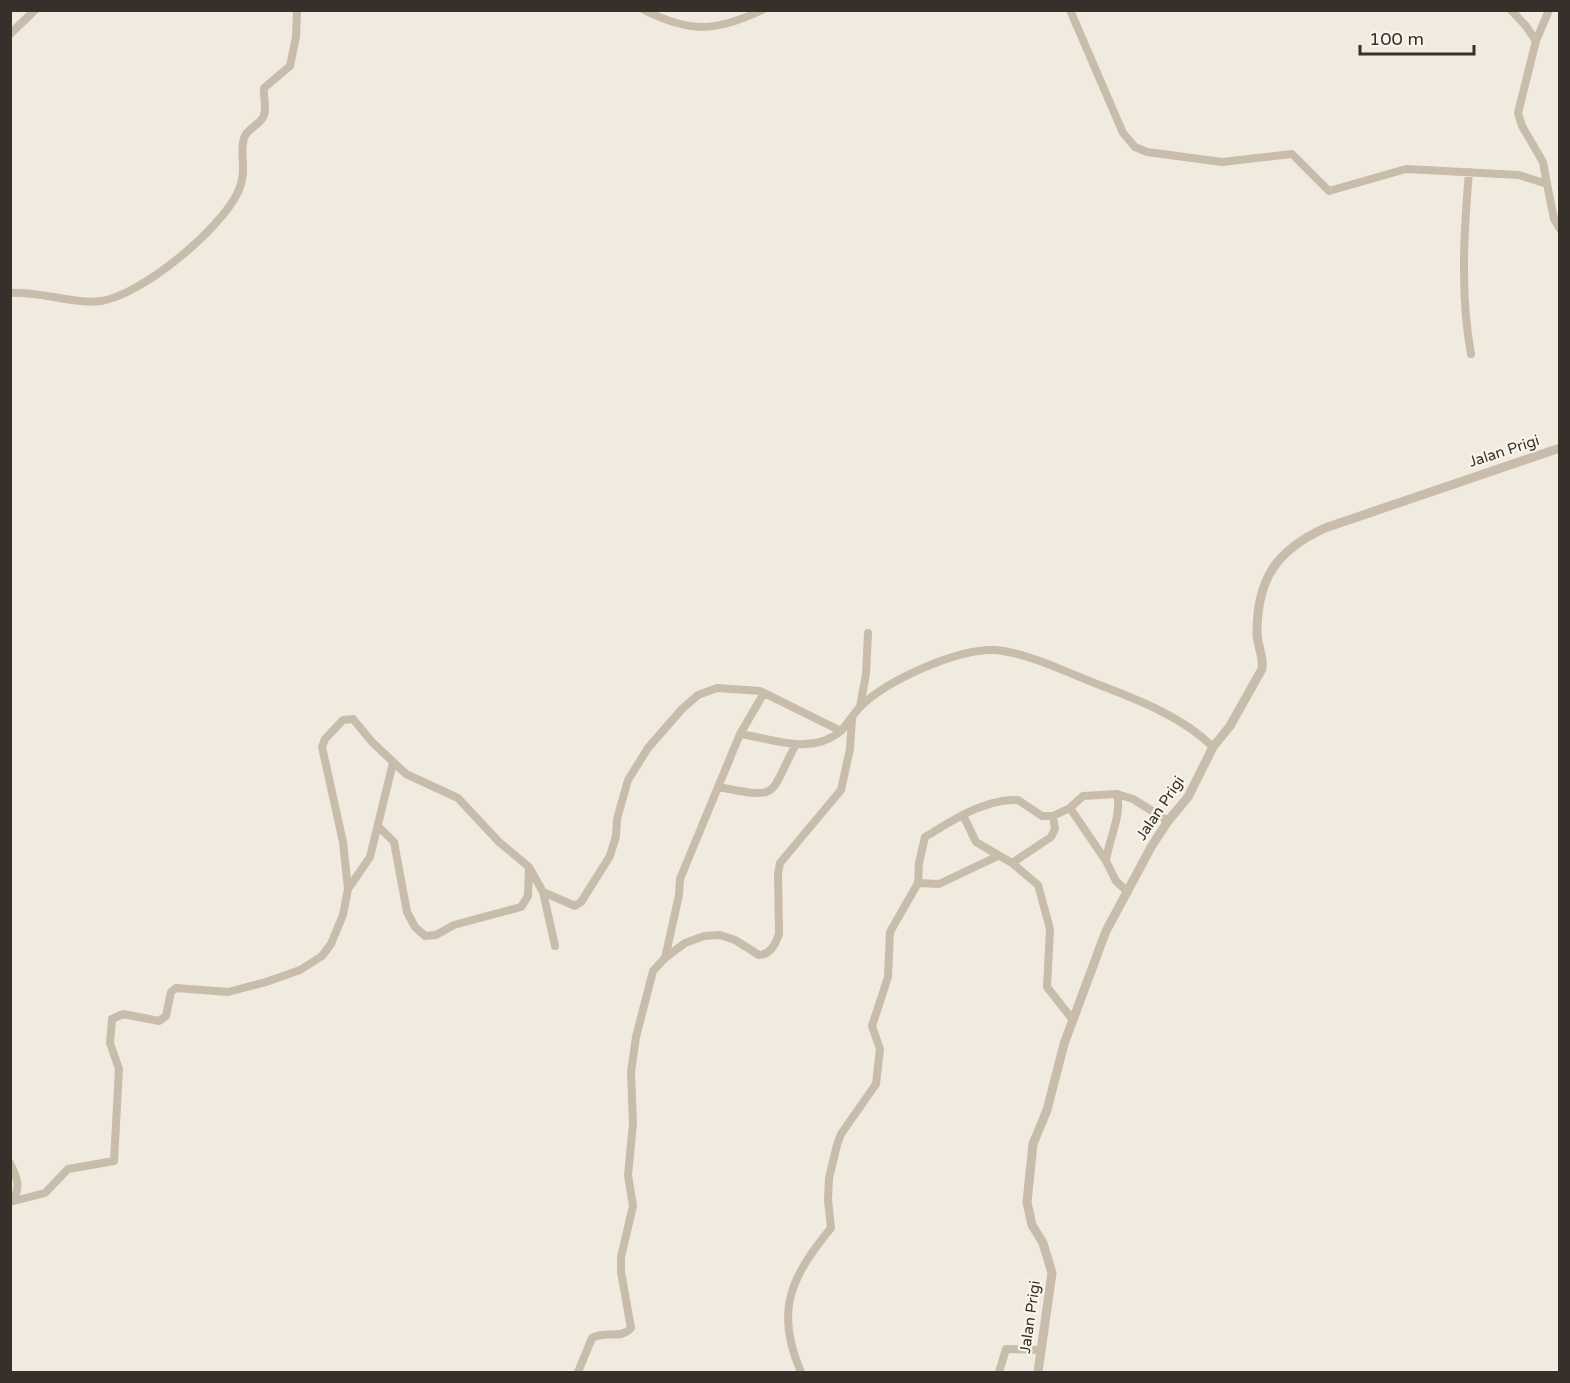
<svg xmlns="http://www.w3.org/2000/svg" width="1570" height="1383" font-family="'Varela Round',sans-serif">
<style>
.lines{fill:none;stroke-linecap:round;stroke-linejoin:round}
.minor{stroke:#c8bcab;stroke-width:8}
.tertiary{stroke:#c8bcab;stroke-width:9}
.labels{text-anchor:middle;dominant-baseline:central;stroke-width:4.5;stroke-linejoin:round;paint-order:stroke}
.street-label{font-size:15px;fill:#37302a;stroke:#f9f4eb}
</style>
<rect width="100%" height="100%" fill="#f1ebdf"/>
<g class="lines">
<path class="minor" d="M 644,10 C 690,33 716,32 762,10
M 1070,10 L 1123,133 L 1135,147 L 1147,152 L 1222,162 L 1292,154 L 1329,191 L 1406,169 L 1519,175 L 1547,184 L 1554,219 L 1560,229
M 1511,10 L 1526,26 L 1536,41
M 10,34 L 35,10
M 1469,172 C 1464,231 1460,295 1471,354
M 1547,184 L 1543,162 L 1522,126 L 1518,113 L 1536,41 L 1549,10
M 10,293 C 41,291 76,305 101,301 C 142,295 221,229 238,192 C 248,171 239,154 244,138 C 248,127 261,125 264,115 C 267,107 263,97 264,88 L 290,66 L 296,37 L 297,10
M 860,707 L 866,674 L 868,633
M 740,734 L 764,693
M 718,787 C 781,799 768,797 795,746
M 1070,808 L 1106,861 L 1116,881 L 1128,892
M 963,815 L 976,842 L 1012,863 L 1038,885 L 1050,929 L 1047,987 L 1073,1020
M 379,827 L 394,842 L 407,912 L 415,927 L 425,936 L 436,935 L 454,925 L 521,907 L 528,896 L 529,868
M 1106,861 C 1109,838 1122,816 1117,794
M 1012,863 L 1051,837 L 1055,829 L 1053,816
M 918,883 L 939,884 L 998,856
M 348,889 L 370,857 L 393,763
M 543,892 L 555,946
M 665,958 L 679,895 L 680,879 L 740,734 C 775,739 810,756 841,731
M 10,1163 C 17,1177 21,1186 13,1201
M 10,1202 L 45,1193 L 68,1169 L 114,1161 L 119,1069 L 110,1043 L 112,1019 L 123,1014 L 159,1021 L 166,1016 L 171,992 L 176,988 L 228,992 L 266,982 L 300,970 L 322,956 L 331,944 L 343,915 L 348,889 L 343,842 L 322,747 L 325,739 L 343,720 L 353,719 L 372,742 L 406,774 L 458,798 L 499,842 L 529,867 L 543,892 L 575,906 L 581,902 L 610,856 L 616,836 L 617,819 L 628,780 L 648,748 L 682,709 L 698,695 L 717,688 L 760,691 L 841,731 C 848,723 854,713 861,706 C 888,680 956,649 994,650 C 1027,652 1070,674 1102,686 C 1139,700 1184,718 1213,747
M 578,1372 L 592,1338 C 605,1330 621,1340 631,1328 L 621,1272 L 621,1257 L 633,1206 L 628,1175 L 633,1124 L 631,1072 L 636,1037 L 653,971 L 665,958 L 685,943 L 704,936 L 720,935 L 735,940 L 759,955 C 770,955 776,943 779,934 L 778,874 L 780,863 L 841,790 L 850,749 L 852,718
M 801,1372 C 774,1311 791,1277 831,1228 L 828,1200 L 829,1178 L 837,1145 L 841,1134 L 876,1084 L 880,1049 L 872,1026 L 888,977 L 890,932 L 918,883 L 919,863 L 925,837 C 952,821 985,798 1018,800 L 1042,816 L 1053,816 L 1070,808 L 1083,796 L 1117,794 L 1133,799 L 1168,821
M 999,1372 L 1006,1349 L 1039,1350"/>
<path class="tertiary" d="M 1038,1372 L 1052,1273 L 1043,1243 L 1032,1225 L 1027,1202 L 1033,1144 L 1047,1110 L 1064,1044 L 1106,931 L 1151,847 L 1168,821 L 1188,797 L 1213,747 L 1230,726 L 1262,669 C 1264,656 1257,646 1257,633 C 1257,578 1277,550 1325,528 L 1560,448"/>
</g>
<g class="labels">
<g class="street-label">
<text transform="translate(1504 451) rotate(-18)">Jalan Prigi</text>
<text transform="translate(1160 808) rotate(-56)">Jalan Prigi</text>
<text transform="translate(1030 1317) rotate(-82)">Jalan Prigi</text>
</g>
</g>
<rect width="1570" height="1383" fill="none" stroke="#37302a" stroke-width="24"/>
<path d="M1360 45v9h114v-9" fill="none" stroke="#37302a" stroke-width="3"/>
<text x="1369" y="45" font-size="18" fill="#37302a" stroke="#f9f4eb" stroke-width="4.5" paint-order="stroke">100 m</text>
</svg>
